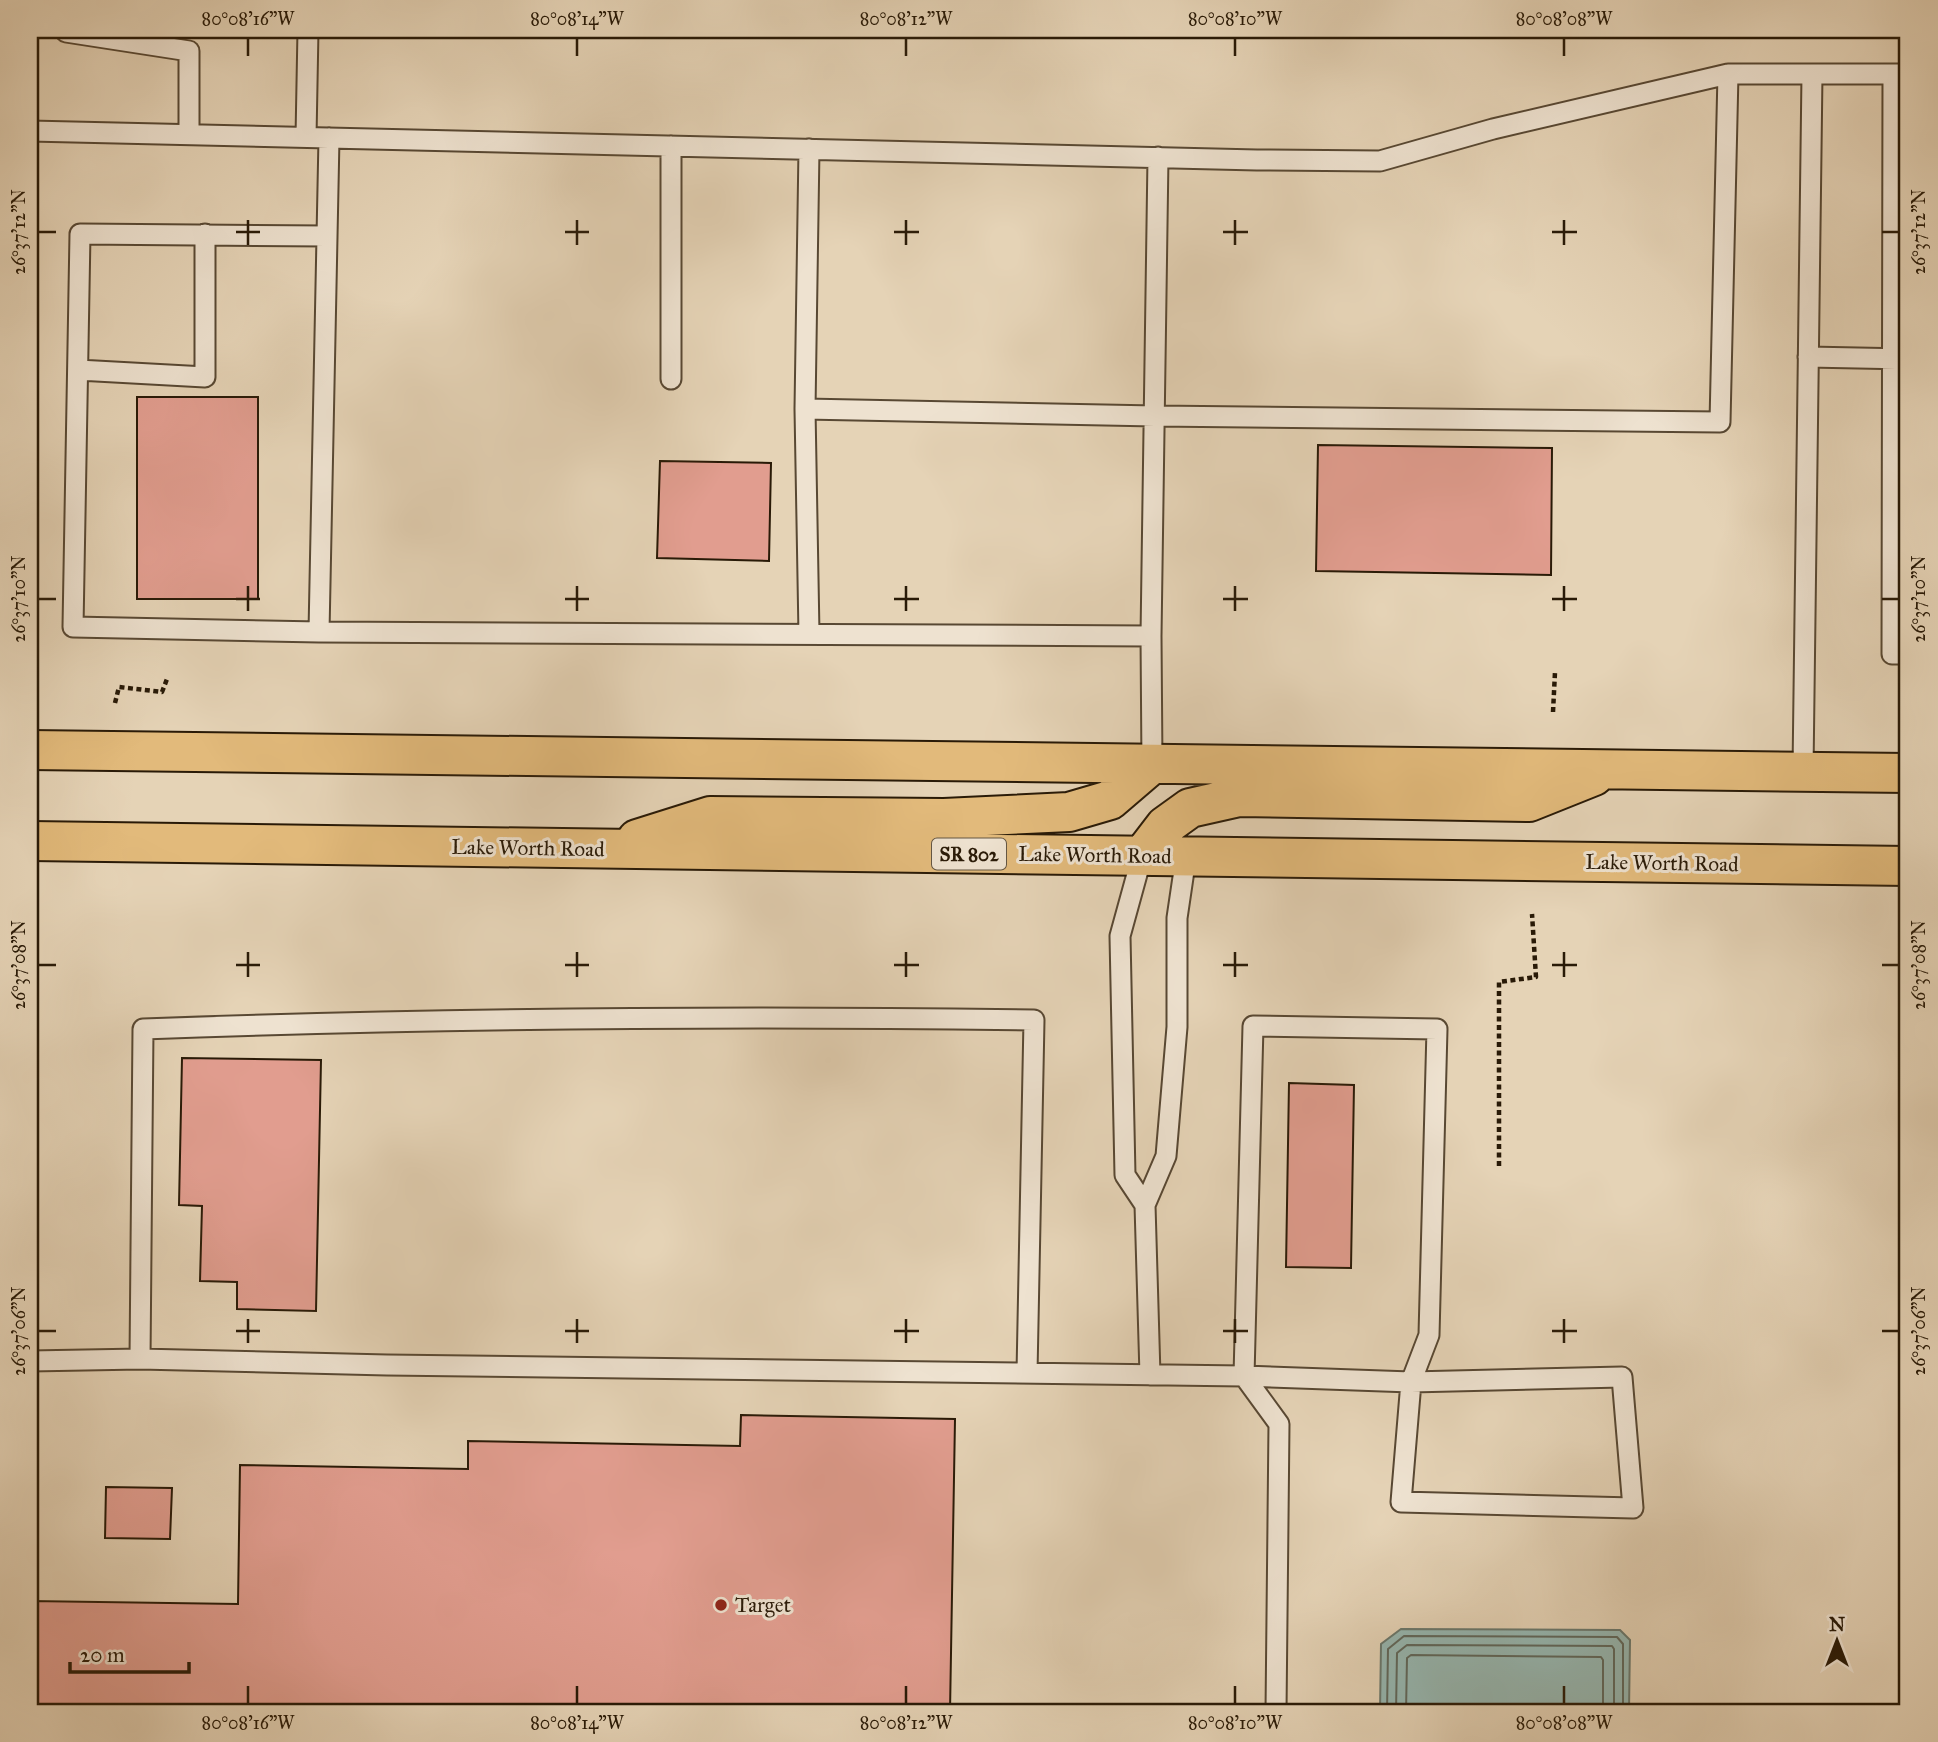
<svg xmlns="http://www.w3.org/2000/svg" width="1938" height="1742" font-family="'IM FELL Great Primer',serif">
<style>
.water{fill:#96b7b1;stroke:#6a786d;stroke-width:2}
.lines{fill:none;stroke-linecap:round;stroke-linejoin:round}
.shore{stroke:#60685c;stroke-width:2}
.building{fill:#e19d8f;stroke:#291a07;stroke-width:2}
.service-casing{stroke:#584833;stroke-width:23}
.primary-casing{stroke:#291a07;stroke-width:42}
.path{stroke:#291a07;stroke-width:4.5;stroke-dasharray:5 3.5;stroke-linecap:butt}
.service{stroke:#eee2d0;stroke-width:19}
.primary{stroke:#e2ba7b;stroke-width:38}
.ticks{fill:none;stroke:#291a07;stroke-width:2.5}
.poi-dot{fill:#8f2418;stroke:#eee2d0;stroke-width:2.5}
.labels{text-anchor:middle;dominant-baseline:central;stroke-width:6;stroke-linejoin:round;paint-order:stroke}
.shield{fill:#eee2d0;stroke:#645643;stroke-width:2}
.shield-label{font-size:19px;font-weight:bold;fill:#291a07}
.street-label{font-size:21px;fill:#291a07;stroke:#eee2d0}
.poi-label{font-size:21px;fill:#291a07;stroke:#eee2d0;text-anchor:start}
.neatline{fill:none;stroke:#291a07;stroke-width:2.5}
.ticks-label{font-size:18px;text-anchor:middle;fill:#291a07}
</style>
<rect width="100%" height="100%" fill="#e5d3b6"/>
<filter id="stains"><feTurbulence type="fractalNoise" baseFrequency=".00286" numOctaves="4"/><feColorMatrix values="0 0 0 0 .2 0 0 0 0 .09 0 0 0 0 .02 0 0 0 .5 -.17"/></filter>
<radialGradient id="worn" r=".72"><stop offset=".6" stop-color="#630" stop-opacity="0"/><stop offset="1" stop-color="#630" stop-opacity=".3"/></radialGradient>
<path class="water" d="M 1401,1629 L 1620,1630 L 1630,1640 L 1629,1712 L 1380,1712 L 1381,1644 Z"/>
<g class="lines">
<path class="shore" d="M 1387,1712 L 1388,1649 L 1404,1636 L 1617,1637 L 1623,1644 L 1623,1712
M 1396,1712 L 1397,1653 L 1407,1645 L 1612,1646 L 1614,1649 L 1614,1712
M 1406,1712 L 1407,1658 L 1411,1655 L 1601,1657 L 1603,1660 L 1603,1712"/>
</g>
<path class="building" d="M 137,397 L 258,397 L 258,599 L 137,599 Z
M 1318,445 L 1552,448 L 1551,575 L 1316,571 Z
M 660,461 L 771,463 L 769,561 L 657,558 Z
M 182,1058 L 321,1060 L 316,1311 L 237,1309 L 237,1282 L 200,1281 L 202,1206 L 179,1205 Z
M 1289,1083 L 1354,1085 L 1351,1268 L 1286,1267 Z
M 741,1415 L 955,1419 L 950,1712 L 30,1712 L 30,1601 L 238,1604 L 240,1465 L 468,1469 L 468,1441 L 740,1446 Z
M 106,1487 L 172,1488 L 170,1539 L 105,1538 Z"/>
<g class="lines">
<defs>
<path id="service" d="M 66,30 L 66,32 L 189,51 L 189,134
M 1893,74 L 1892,654 L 1908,654
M 30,131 L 1257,160 L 1380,161 L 1493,129 L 1728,74 L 1908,74
M 306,137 L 308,30
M 671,146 L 671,379
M 809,149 L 805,409 L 1155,416 L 1720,422 L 1728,74
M 327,236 L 80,234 L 73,627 L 319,632 L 329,138
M 1808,357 L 1908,359
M 78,370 L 205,377 L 205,234
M 805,409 L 809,634
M 319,632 L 1151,636 L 1152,764
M 1151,636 L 1158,157
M 1803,771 L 1812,74
M 1142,856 L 1120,936 L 1125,1175 L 1145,1205
M 140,1359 L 143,1029 C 440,1018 737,1016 1034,1020 L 1027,1373
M 30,1361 L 140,1359 L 387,1365 L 1244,1376 L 1411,1382 L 1622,1377 L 1633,1508 L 1401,1502 L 1411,1382 L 1429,1335 L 1437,1029 L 1253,1026 L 1244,1376 L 1279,1424 L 1276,1712
M 1150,1375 L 1145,1205 L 1166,1156 L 1177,1027 L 1177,918 L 1186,857"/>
<path id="primary" d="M 30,750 L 1908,773
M 637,839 L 710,816 L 944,818 L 1069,812 L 1110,800 L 1152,764
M 30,841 L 1908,866
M 1142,856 L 1165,826 L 1190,808 L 1239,797 L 1529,802 L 1594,776"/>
</defs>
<use href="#service" class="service-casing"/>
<use href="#primary" class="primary-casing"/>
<path class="path" d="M 115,703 L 119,687 L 162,692 L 167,679
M 1553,712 L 1555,672
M 1499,1166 L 1499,982 L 1536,977 L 1532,914"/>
<use href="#service" class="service"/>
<use href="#primary" class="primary"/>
</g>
<path class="ticks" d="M 248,38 L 248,56M 577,38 L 577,56M 906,38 L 906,56M 1235,38 L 1235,56M 1564,38 L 1564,56M 248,220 L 248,245M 577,220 L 577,245M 906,220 L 906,245M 1235,220 L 1235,245M 1564,220 L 1564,245M 38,232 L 56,232M 236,232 L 260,232M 565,232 L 589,232M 894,232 L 919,232M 1223,232 L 1248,232M 1552,232 L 1577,232M 1882,232 L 1899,232M 248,586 L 248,611M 577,586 L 577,611M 906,586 L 906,611M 1235,586 L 1235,611M 1564,586 L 1564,611M 38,599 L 56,599M 236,599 L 260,599M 565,599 L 589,599M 894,599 L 919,599M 1223,599 L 1248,599M 1552,599 L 1577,599M 1882,599 L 1899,599M 248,952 L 248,977M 577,952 L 577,977M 906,952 L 906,977M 1235,952 L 1235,977M 1564,952 L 1564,977M 38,965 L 56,965M 236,965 L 260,965M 565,965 L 589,965M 894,965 L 919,965M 1223,965 L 1248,965M 1552,965 L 1577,965M 1882,965 L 1899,965M 248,1319 L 248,1343M 577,1319 L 577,1343M 906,1319 L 906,1343M 1235,1319 L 1235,1343M 1564,1319 L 1564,1343M 38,1331 L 56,1331M 236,1331 L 260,1331M 565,1331 L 589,1331M 894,1331 L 919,1331M 1223,1331 L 1248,1331M 1552,1331 L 1577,1331M 1882,1331 L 1899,1331M 248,1686 L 248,1704M 577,1686 L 577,1704M 906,1686 L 906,1704M 1235,1686 L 1235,1704M 1564,1686 L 1564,1704"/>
<circle class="poi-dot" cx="721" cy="1605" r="7"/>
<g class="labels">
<rect class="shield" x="932" y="838.5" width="74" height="31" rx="5"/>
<g class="shield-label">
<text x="969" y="854">SR 802</text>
</g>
<g class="street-label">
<text transform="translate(528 848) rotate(1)">Lake Worth Road</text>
<text transform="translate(1095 855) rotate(1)">Lake Worth Road</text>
<text transform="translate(1662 863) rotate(1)">Lake Worth Road</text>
</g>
<g class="poi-label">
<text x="735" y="1605">Target</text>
</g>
</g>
<rect width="1938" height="1742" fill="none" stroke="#e5d3b6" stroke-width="77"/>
<g transform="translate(1837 1641)" stroke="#eee2d0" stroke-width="5" paint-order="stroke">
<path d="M0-5L12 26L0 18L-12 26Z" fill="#291a07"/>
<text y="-10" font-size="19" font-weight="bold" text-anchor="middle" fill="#291a07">N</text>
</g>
<path d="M70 1662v10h119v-10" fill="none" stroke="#291a07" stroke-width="3.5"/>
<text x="80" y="1662" font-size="21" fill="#291a07" stroke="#eee2d0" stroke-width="5" paint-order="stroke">20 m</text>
<rect x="38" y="38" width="1861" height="1666" class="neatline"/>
<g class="ticks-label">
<text x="248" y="25">80°08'16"W</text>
<text x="577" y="25">80°08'14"W</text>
<text x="906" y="25">80°08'12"W</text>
<text x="1235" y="25">80°08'10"W</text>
<text x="1564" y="25">80°08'08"W</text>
<text transform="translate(19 232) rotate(-90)" y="6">26°37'12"N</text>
<text transform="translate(1919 232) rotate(-90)" y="6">26°37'12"N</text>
<text transform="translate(19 599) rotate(-90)" y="6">26°37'10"N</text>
<text transform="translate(1919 599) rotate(-90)" y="6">26°37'10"N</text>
<text transform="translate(19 965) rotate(-90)" y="6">26°37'08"N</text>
<text transform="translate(1919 965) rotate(-90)" y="6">26°37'08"N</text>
<text transform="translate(19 1331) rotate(-90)" y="6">26°37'06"N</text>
<text transform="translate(1919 1331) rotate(-90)" y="6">26°37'06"N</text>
<text x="248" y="1729">80°08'16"W</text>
<text x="577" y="1729">80°08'14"W</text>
<text x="906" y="1729">80°08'12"W</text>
<text x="1235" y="1729">80°08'10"W</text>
<text x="1564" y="1729">80°08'08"W</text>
</g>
<rect width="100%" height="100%" filter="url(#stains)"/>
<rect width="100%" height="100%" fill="url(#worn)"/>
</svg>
